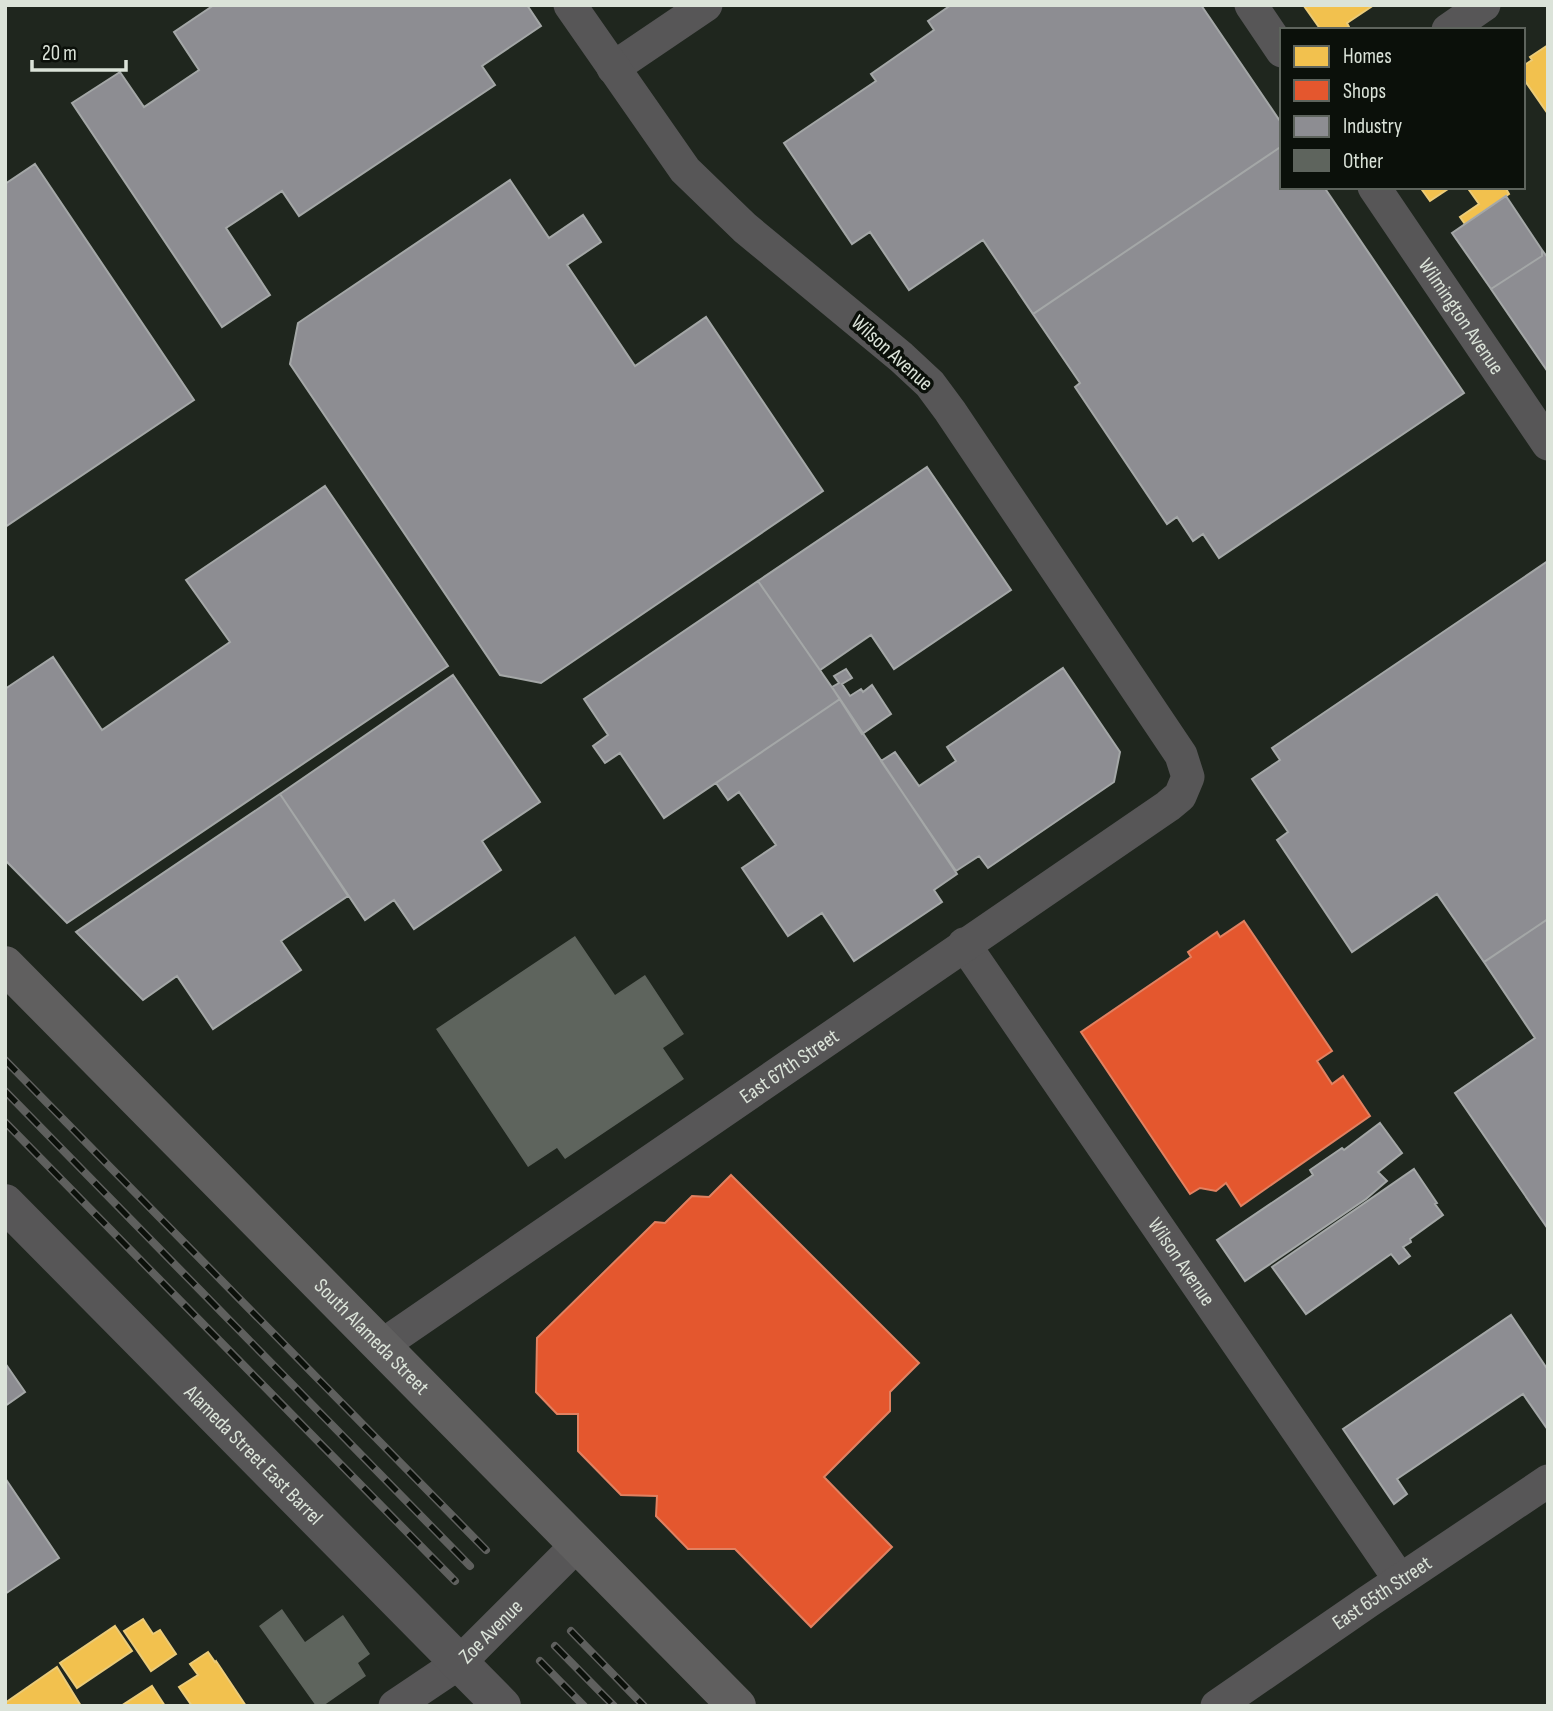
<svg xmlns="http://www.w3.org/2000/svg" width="1553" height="1711" font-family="'Sofia Sans Condensed',sans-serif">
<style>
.homes{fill:#f2c14e;stroke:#ebcb78;stroke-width:2}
.shops{fill:#e4572e;stroke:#e18161;stroke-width:2}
.industry{fill:#8d8d92;stroke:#a4a7a7;stroke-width:2}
.building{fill:#5e645d}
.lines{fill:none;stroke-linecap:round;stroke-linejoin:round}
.minor{stroke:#575657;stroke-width:33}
.tertiary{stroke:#575657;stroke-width:38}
.primary{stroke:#605f5f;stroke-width:38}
.rail-casing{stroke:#5f605e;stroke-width:8}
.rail{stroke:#0b100a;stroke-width:5;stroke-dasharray:16;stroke-linecap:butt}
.labels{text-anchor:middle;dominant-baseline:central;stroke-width:7;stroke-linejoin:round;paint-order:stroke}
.street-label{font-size:21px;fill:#dbe3d9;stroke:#0b100a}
</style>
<rect width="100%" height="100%" fill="#1f261e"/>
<path class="homes" d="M 1374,5 L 1347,23 L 1349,27 L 1345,30 L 1321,30 L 1304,6 Z
M 1548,45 L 1548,114 L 1523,78 L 1523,66 L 1532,60 L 1530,57 Z
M 1420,187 L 1451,187 L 1430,201 Z
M 1467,187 L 1505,187 L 1509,194 L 1465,224 L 1460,217 L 1479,204 Z
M 143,1619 L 153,1634 L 160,1630 L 176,1654 L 151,1671 L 124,1631 Z
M 115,1626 L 132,1651 L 77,1688 L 60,1663 Z
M 208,1652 L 215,1662 L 216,1661 L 246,1706 L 192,1706 L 179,1687 L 198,1675 L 190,1664 Z
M 57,1667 L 81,1706 L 5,1706 L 5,1703 Z
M 152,1686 L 165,1706 L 121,1706 Z"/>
<path class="shops" d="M 1244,921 L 1332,1051 L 1317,1061 L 1332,1084 L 1343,1076 L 1370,1116 L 1241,1206 L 1226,1183 L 1216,1191 L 1200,1188 L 1190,1194 L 1081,1032 L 1191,957 L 1188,952 L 1217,932 L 1220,937 Z
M 731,1175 L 919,1363 L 890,1392 L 890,1411 L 824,1477 L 892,1547 L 811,1627 L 735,1549 L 688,1549 L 656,1516 L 657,1496 L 621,1495 L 578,1451 L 578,1414 L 557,1414 L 536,1392 L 537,1338 L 655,1222 L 665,1223 L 692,1196 L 709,1197 Z"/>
<path class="industry" d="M 214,5 L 527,5 L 541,26 L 482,66 L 495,85 L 299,216 L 282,191 L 226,228 L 270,295 L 222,327 L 72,103 L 120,72 L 144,107 L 199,70 L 174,32 Z
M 951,5 L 1201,5 L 1282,124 L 1282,146 L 1033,314 L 983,240 L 909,290 L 870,232 L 852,244 L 784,143 L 876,81 L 871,74 L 934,30 L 928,21 Z
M 1282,146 L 1282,187 L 1324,187 L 1464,393 L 1219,558 L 1203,534 L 1193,541 L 1177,517 L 1167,524 L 1075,387 L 1080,383 L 1033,314 Z
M 35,164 L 194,400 L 5,527 L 5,184 Z
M 510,180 L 549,238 L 583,215 L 601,242 L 567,265 L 635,366 L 706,317 L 823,491 L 541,683 L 500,675 L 290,364 L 298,323 Z
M 1506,196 L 1542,250 L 1542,256 L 1491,289 L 1452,233 Z
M 1542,250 L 1548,258 L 1548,372 L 1491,289 L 1542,256 Z
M 927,467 L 1011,590 L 894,669 L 871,635 L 820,670 L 758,581 Z
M 325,486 L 448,666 L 67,923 L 5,860 L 5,689 L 53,657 L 102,730 L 230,642 L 186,580 Z
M 1548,561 L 1548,919 L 1484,962 L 1437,894 L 1352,952 L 1277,840 L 1288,832 L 1252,779 L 1280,760 L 1272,748 Z
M 758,581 L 840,699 L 664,818 L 620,753 L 605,763 L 593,746 L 608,735 L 584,699 Z
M 1063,668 L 1120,752 L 1114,782 L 988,868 L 979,856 L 956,871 L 881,761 L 895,752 L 919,786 L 956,761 L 947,747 Z
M 846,669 L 852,678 L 842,684 L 850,696 L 861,689 L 863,692 L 872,685 L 891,714 L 862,734 L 832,687 L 839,683 L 834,676 Z
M 453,675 L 540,802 L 482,841 L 501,870 L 414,929 L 394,900 L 365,920 L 280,794 Z
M 840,699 L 957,874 L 934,890 L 942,902 L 854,961 L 822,913 L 788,936 L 742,868 L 776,845 L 739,792 L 728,800 L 716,783 Z
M 280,794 L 348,896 L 281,941 L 301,970 L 213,1029 L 177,976 L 143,1000 L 76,932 Z
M 1548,919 L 1548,1229 L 1455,1093 L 1535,1038 L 1484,962 Z
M 1380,1123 L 1402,1153 L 1378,1172 L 1387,1181 L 1366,1199 L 1245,1281 L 1217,1240 L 1313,1175 L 1310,1170 L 1342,1148 L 1344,1150 Z
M 1414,1169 L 1437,1203 L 1435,1204 L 1443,1215 L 1410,1239 L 1411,1242 L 1403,1247 L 1410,1256 L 1399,1264 L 1391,1254 L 1306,1314 L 1272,1267 Z
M 1511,1315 L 1548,1370 L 1548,1430 L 1523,1394 L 1397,1479 L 1407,1494 L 1394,1504 L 1343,1429 Z
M 5,1363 L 25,1392 L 5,1406 Z
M 5,1478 L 59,1558 L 5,1594 Z"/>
<path class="building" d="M 575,936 L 615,995 L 645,975 L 684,1034 L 663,1048 L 684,1079 L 565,1159 L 557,1148 L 528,1167 L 436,1029 Z
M 282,1609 L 305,1642 L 343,1615 L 370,1654 L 358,1663 L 366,1676 L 323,1706 L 316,1706 L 259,1626 Z"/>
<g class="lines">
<g class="minor">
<path d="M 1251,5 L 1282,51"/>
<path d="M 1448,30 L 1484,5"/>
<path d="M 613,68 L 706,5"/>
<path id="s1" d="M 1374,187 L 1548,444"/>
<path id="s2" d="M 964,944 L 1400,1580"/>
<path id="s3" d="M 381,1346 L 1168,806 L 1180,796 L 1188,777 L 1181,755 L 950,411 L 930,384 L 901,357 L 745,228 L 685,170 L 570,5"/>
<path id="s4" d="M 395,1706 L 459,1663 L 578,1544"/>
<path id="s5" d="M 1217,1706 L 1369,1601 L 1548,1481"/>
</g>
<path class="tertiary" id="s6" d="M 5,1203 L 502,1706"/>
<path class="primary" id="s7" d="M 5,965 L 737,1706"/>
<defs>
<path id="rail" d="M 5,1060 L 486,1550
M 5,1091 L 470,1566
M 5,1122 L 455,1581
M 571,1631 L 644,1706
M 555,1646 L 614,1706
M 540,1661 L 584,1706"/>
</defs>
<use href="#rail" class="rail-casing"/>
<use href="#rail" class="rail"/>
</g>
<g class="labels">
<g class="street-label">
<text stroke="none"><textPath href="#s1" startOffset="156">Wilmington Avenue</textPath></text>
<text transform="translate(892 353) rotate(42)">Wilson Avenue</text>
<text stroke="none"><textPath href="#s3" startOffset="495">East 67th Street</textPath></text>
<text stroke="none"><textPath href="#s2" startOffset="385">Wilson Avenue</textPath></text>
<text stroke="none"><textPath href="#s7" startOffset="522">South Alameda Street</textPath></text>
<text stroke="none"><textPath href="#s6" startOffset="354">Alameda Street East Barrel</textPath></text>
<text stroke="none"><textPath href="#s5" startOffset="200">East 65th Street</textPath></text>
<text stroke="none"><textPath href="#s4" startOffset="122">Zoe Avenue</textPath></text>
</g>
</g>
<rect width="1553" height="1711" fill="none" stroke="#dbe3d9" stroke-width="14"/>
<rect x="1280" y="28" width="245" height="161" fill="#0b100a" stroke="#5e645d" stroke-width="2"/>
<rect x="1294" y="46" width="35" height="21" fill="#f2c14e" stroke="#5e645d" stroke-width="2"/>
<text x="1343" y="63" font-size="21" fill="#dbe3d9">Homes</text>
<rect x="1294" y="80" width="35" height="21" fill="#e4572e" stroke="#5e645d" stroke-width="2"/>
<text x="1343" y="98" font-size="21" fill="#dbe3d9">Shops</text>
<rect x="1294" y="116" width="35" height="21" fill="#8d8d92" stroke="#5e645d" stroke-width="2"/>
<text x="1343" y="133" font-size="21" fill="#dbe3d9">Industry</text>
<rect x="1294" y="150" width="35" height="21" fill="#5e645d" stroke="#5e645d" stroke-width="2"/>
<text x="1343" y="168" font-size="21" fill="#dbe3d9">Other</text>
<path d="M32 60v10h94v-10" fill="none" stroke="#dbe3d9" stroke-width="3.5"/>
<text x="42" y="60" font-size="21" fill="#dbe3d9" stroke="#0b100a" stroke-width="5" paint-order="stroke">20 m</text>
</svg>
